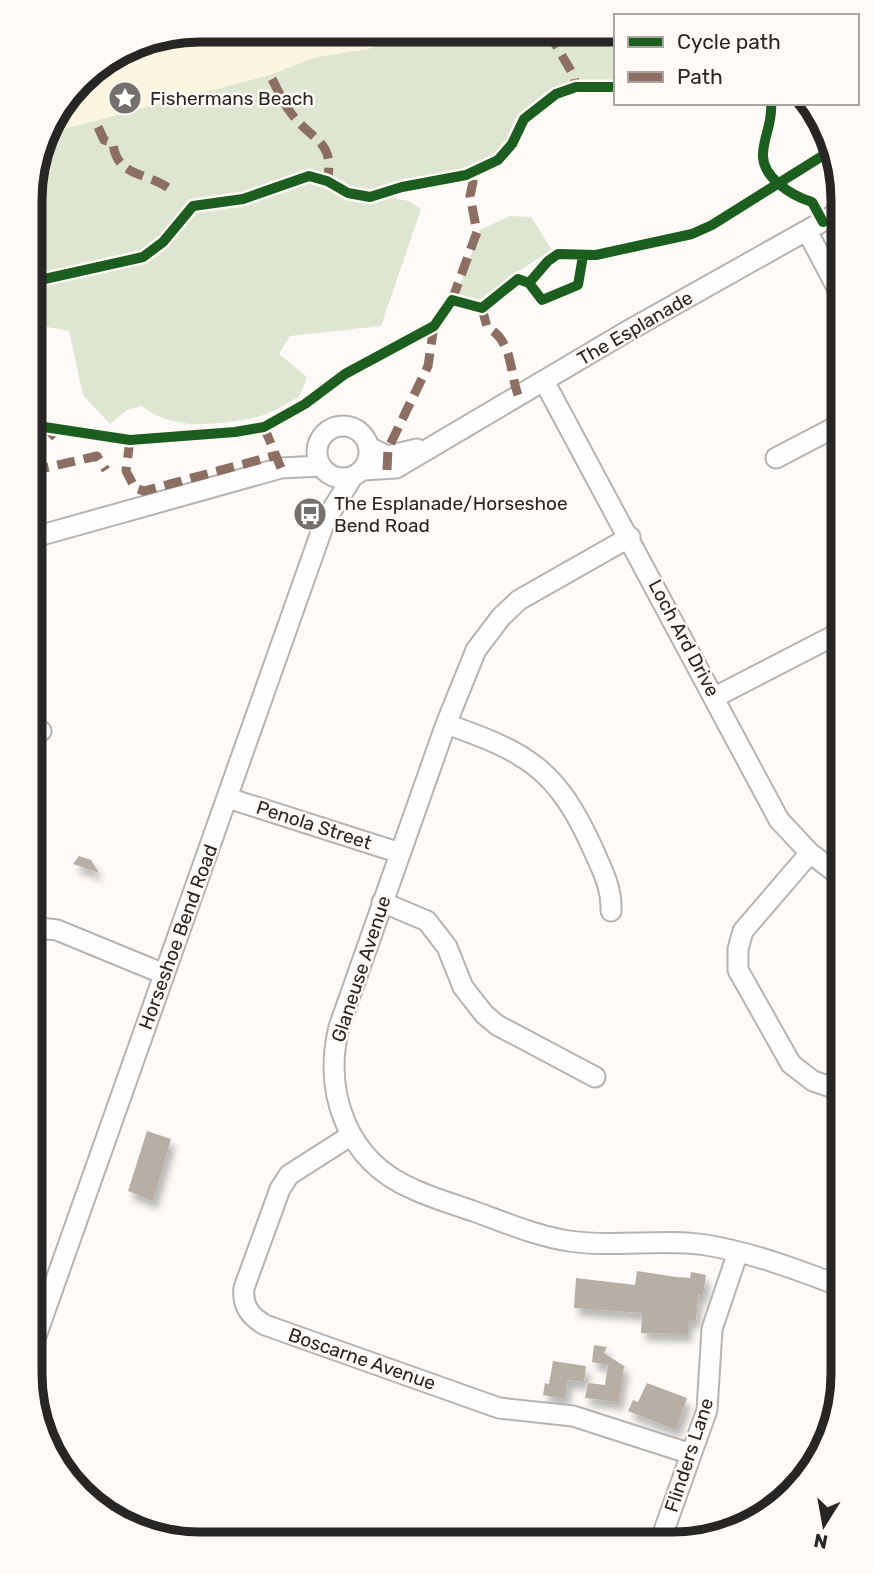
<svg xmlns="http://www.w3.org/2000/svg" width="873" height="1574" font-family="Rubik,sans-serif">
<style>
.green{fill:#dee5d0}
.sand{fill:#fcf5df}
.building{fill:#b7afa6;filter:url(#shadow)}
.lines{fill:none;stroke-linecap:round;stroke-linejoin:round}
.minor-casing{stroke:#b6b4b2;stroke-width:23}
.minor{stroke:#fffefe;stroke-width:19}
.quiet{stroke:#8d6e63;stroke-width:9;stroke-dasharray:18 9;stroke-linecap:butt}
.cycleway-casing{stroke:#fffaf5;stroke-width:15}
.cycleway{stroke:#1b5e20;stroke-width:10}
.labels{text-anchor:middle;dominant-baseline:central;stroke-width:5;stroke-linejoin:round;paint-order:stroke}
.poi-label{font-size:19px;fill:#282624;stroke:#fffaf5;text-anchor:start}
.street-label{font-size:19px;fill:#282624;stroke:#fffaf5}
.rim{fill:none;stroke:#282624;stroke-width:9}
</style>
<defs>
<filter id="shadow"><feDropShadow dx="4.5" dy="8" stdDeviation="3.5" flood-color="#0004"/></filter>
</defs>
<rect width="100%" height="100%" fill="#fdfaf7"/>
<path class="green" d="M 410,31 L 616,32 L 616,82 L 564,85 L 517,116 L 504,148 L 478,167 L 394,185 L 397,199 L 409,201 L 421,209 L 381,326 L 290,336 L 279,354 L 307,377 L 299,397 C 285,404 269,415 253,418 C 217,425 172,431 142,406 L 127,410 L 110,424 L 83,395 L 69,331 L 31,324 L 31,178 L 44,134 L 269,75 L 316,57 L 368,49 Z
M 510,216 L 531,217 L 552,250 L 517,272 L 480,303 L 456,296 L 480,230 Z"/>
<path class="sand" d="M 200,30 L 410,31 L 368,49 L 316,57 L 269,75 L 44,134 L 47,124 L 87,72 L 135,43 Z"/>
<path class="building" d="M 79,856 L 91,860 L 99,873 L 73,864 Z
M 147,1131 L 171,1139 L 153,1201 L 128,1191 Z
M 637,1271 L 676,1277 L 690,1278 L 691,1272 L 706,1275 L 703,1296 L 698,1295 L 696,1320 L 688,1320 L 688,1334 L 641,1333 L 642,1313 L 574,1308 L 576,1278 L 635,1285 Z
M 594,1345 L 607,1347 L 604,1353 L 627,1368 L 624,1367 L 619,1402 L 585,1398 L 588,1383 L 605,1385 L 608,1365 L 592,1362 Z
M 553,1361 L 586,1366 L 584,1382 L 568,1380 L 565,1399 L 543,1395 L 545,1383 L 549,1384 Z
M 647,1383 L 687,1398 L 676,1430 L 628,1411 L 633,1400 L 638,1402 Z"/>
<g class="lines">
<defs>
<path id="minor" d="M 807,231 L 843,299
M 544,381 L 779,820 L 810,853 L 843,878
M317 452a26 26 0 1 1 52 0a26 26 0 1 1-52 0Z
M 369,447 L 387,456 L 417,449
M 776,458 L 843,423
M 363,470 L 396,468 L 626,332 L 843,210
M 630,537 L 519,600 L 501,617 L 476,650 L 446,724 L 339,1027 C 323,1093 347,1161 413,1189 C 432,1198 453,1204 473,1211 C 504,1222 536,1236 569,1241 C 614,1248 661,1238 706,1245 C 754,1253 798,1270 843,1287
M 31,538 L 281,468 L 321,466
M 715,697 L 843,631
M 446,724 C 527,752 557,769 593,849 C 602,870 612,887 611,911
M 31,733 L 41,731
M 228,798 L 400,853
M 810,853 L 743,931 L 738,949 L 738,970 L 791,1064 L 813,1081 L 843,1091
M 382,902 L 427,921 L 447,947 L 463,987 L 484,1014 L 497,1025 L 595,1077
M 30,927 L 57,930 L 164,974
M 350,1136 L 289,1175 L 280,1189 L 244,1288 C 242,1306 250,1316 265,1325 L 499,1408 L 573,1416 L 691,1454
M 30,1353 L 325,521 L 353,476
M 662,1536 L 707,1410 L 712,1329 L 738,1252"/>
</defs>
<use href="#minor" class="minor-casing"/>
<use href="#minor" class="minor"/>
<path class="quiet" d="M 548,32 L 574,76 L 576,87
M 272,79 C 278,90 283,103 291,113 C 311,141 336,140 327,181
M 98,127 L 104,140 L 113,143 C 116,177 147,172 170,189
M 452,300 L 477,232 L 470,196 L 475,172
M 482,308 L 487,327 C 513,341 509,370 518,395
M 264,427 L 281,468
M 130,440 L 126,471 L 135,488 L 144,491 L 277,455
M 387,470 L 388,449 L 428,366 L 434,326
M 31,471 L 97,456 L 106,470
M 42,483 L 33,452 L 58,429"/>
<defs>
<path id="cycleway" d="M 771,103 C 773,121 764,136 763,153 C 761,177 792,196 812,202 L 823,222
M 31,282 L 143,257 L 163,242 L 193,206 L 243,199 L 309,176 L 327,181 L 348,193 L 370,197 L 402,187 L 466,175 L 498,160 L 512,144 L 524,119 L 556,94 L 576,87 L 616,87
M 529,283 L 542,300 L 578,285 L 583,256
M 31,425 L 130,440 L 235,432 L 264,427 L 305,404 L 345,374 L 434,326 L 452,300 L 482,308 L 518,279 L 529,283 L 548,261 L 558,254 L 596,255 L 692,234 L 712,225 L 835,148"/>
</defs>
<use href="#cycleway" class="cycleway-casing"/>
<use href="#cycleway" class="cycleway"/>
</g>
<defs>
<symbol id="sight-disc" viewBox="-11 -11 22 22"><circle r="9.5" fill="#73706e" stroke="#fffaf5"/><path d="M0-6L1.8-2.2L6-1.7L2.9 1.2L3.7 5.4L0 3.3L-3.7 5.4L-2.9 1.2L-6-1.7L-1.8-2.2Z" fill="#fff"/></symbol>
<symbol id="bus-disc" viewBox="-11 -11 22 22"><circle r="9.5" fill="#73706e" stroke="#fffaf5"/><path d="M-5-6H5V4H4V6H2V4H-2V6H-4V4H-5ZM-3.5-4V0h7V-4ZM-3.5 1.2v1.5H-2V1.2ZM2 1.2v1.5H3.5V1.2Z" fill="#fff"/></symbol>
</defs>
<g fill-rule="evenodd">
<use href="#sight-disc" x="106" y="79" width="38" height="38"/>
<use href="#bus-disc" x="291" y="495" width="38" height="38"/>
</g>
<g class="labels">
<g class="poi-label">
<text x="150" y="98">Fishermans Beach</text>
<text x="334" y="503">The Esplanade/Horseshoe<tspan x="334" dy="22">Bend Road</tspan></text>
</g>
<g class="street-label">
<text transform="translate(635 328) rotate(-30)">The Esplanade</text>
<text transform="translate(684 638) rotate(62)">Loch Ard Drive</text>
<text transform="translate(314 825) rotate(18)">Penola Street</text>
<text transform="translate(178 937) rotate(-70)">Horseshoe Bend Road</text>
<text transform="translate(361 969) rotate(-72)">Glaneuse Avenue</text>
<text transform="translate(362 1359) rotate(19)">Boscarne Avenue</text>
<text transform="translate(689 1455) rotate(-72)">Flinders Lane</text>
</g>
</g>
<path d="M0 0H873V1574H0ZM200 42H673A158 158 0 0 1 831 200V1374A158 158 0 0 1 673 1532H200A158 158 0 0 1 42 1374V200A158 158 0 0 1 200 42Z" fill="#fffaf5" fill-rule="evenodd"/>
<path class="rim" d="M200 42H673A158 158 0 0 1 831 200V1374A158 158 0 0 1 673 1532H200A158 158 0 0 1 42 1374V200A158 158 0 0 1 200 42Z"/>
<rect x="614" y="14" width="245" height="91" fill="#fffaf5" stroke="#a9a5a1" stroke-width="2"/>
<rect x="628" y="37" width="35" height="10" fill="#1b5e20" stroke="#a9a5a1" stroke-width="2"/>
<text x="677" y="49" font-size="21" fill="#282624">Cycle path</text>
<rect x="628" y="72" width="35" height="10" fill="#8d6e63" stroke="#a9a5a1" stroke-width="2"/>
<text x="677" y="84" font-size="21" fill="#282624">Path</text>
<g transform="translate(824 1525) rotate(191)" stroke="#fffaf5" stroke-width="5" paint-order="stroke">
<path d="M0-5L12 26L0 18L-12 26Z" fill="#282624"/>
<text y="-10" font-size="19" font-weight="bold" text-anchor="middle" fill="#282624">N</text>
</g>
</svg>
